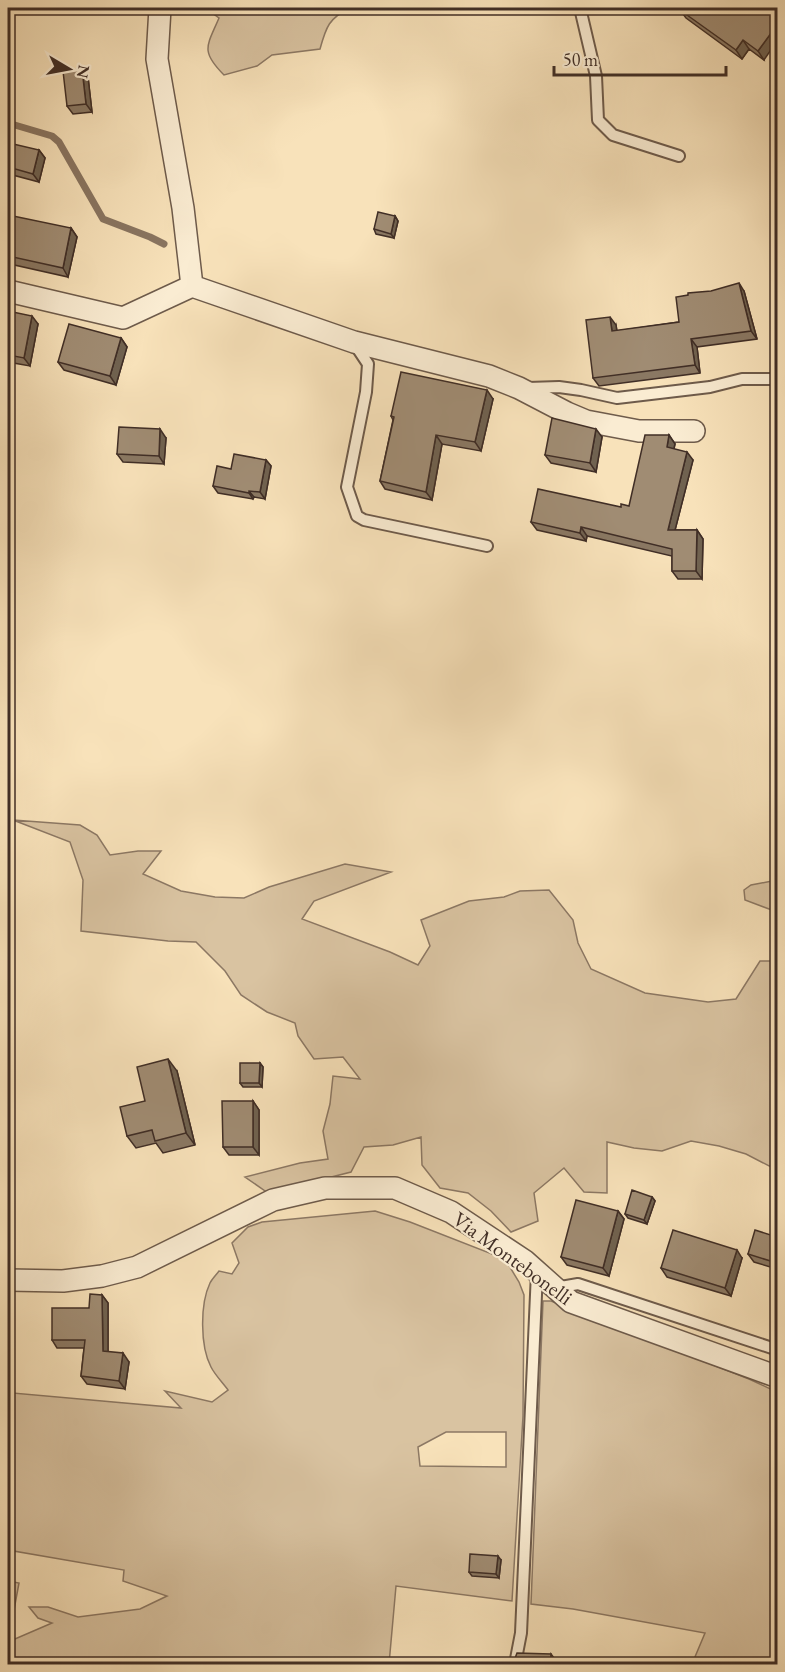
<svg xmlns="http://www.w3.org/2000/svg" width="785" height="1672" font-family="'EB Garamond',serif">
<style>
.green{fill:#d9c3a1;stroke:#8c7864;stroke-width:1.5;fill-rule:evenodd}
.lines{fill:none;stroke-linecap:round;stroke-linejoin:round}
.stream{stroke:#897561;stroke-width:7}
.lane-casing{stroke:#6e5b4b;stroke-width:14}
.street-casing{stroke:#6e5b4b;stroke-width:24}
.lane{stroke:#faecd2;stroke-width:10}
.street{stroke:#faecd2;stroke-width:21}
.wall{fill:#8a7863;stroke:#402e26;stroke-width:1.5}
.shaded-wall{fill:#706250;stroke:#402e26;stroke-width:1.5}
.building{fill:#a08c73;stroke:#402e26;stroke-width:1.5}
.labels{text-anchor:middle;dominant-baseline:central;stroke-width:4.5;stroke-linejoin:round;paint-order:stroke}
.street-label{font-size:21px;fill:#402e26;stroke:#faecd2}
</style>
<rect width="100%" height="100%" fill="#f8e2ba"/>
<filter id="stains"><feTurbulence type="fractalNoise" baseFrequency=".00333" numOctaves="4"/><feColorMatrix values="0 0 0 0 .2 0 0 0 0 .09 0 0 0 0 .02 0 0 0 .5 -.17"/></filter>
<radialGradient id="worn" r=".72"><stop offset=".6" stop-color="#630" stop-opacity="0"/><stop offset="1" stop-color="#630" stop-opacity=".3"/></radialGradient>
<path class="green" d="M 205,8 L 350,8 C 329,18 326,27 320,49 L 272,55 L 257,66 L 224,75 C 200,51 207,46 219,18 Z
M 13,820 L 80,825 L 97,835 L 110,855 L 138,851 L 161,851 L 143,874 L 181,891 L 215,897 L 244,898 L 269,887 L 345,864 L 391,872 L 314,901 L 302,919 L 390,952 L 418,965 L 430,946 L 421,920 L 469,901 L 504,897 L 520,891 L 549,890 L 573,920 L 578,943 L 591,969 L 645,993 L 708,1002 L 736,999 L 760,961 L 777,961 L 777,1170 L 746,1154 L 719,1146 L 691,1141 L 662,1151 L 634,1148 L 607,1142 L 607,1193 L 584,1192 L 564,1168 L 534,1193 L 538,1221 L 511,1232 L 491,1211 L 468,1193 L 440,1188 L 422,1165 L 421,1137 L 393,1145 L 364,1147 L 351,1172 L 268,1193 L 245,1177 L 300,1163 L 328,1159 L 323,1131 L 330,1104 L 333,1076 L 360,1079 L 343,1057 L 314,1059 L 298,1036 L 295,1023 L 267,1012 L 241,995 L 225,971 L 196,942 L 168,941 L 81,931 L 83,880 L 70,842 Z
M 772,881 L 777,882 L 777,912 L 745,900 L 744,890 L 751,885 Z
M 375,1211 L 410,1222 L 505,1259 L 519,1282 L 524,1295 L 523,1416 L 512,1601 L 396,1586 L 389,1664 L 8,1664 L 8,1581 L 19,1583 L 8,1642 L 52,1623 L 38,1618 L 29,1607 L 48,1607 L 78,1617 L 140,1609 L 167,1596 L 123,1581 L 124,1570 L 8,1550 L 13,1393 L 181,1408 L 165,1391 L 212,1402 L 228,1390 C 223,1383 215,1375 211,1367 C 200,1346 200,1304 210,1283 C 212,1279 216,1275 219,1271 L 232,1274 L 239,1263 L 232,1243 L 248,1227 L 262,1222 ZM 446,1432 L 506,1432 L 506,1467 L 420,1466 L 418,1447 Z
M 543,1301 L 551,1301 L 749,1379 L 777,1392 L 777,1664 L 692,1664 L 705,1633 L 573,1609 L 531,1604 Z"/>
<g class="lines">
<path class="stream" d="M 8,123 L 52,136 L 59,142 L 103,219 L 150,237 L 164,244"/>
<defs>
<path id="lane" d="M 580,8 L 596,76 L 598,120 L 613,135 L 679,156
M 354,343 L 368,364 L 366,392 L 347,487 L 357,516 L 364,520 L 487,546
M 528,388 L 559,387 L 581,390 L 617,398 L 710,387 L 742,379 L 778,379
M 555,1288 L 578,1284 L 778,1350
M 515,1664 L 521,1633 L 537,1272"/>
<path id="street" d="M 192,286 L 354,342 L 489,376 L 519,388 L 567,413 L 586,421 L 639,431 L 694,431
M 8,291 L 123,318 L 192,286 L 183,208 L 157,59 L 160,8
M 8,1280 L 63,1281 L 102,1276 L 137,1267 L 273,1200 L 325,1188 L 395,1188 L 451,1212 L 525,1261 L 571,1302 L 778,1377"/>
</defs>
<use href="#lane" class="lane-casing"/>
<use href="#street" class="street-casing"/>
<use href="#lane" class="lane"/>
<use href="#street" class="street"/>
</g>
<path class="wall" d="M 750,8 L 764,60 L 749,49 L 742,59 L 686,18 L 680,10 Z
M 88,77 L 92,112 L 73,114 L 67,106 Z
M 8,148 L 39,150 L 45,158 L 39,182 L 9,174 L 8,172 Z
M 395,216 L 398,221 L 394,238 L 376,234 L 374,229 Z
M 71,228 L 77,237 L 68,277 L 10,264 L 8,260 L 8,240 Z
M 744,291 L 757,339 L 697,347 L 700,373 L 599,386 L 593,378 L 616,325 L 617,331 L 679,322 L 688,295 Z
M 8,311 L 38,324 L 30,366 L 8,362 Z
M 121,338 L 127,347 L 116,385 L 64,370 L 58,362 Z
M 493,399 L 481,451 L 442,444 L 432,500 L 385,489 L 380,481 L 393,420 L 391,416 Z
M 669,435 L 675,444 L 674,449 L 693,460 L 675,530 L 697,530 L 703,539 L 702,579 L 678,579 L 672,571 L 672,556 L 587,536 L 586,541 L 537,530 L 531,522 L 629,506 Z
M 602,437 L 596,472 L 551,463 L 545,455 Z
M 166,438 L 164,464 L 123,462 L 117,454 Z
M 266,460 L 271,466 L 265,499 L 254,497 L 253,499 L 218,493 L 213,486 L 231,469 Z
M 260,1063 L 263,1067 L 262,1087 L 243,1087 L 240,1083 Z
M 177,1071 L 195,1145 L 163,1153 L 156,1143 L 136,1148 L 127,1136 L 145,1101 Z
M 253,1101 L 259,1110 L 259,1155 L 229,1155 L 223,1147 Z
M 652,1197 L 655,1201 L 647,1224 L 628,1218 L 625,1214 Z
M 618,1211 L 624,1219 L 609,1276 L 567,1265 L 561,1257 Z
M 777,1237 L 777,1269 L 754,1262 L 748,1254 Z
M 742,1258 L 731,1296 L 667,1277 L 661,1268 Z
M 102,1295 L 108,1303 L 108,1352 L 129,1362 L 125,1389 L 87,1384 L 81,1376 L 84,1348 L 57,1348 L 52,1340 L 89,1308 Z
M 501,1560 L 499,1578 L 472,1576 L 469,1572 Z"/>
<path class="shaded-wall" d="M 777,25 L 777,41 L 764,60 L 758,51 Z
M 743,40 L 749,49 L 742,59 L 736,50 Z
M 82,69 L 88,77 L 92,112 L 86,104 Z
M 39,150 L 45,158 L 39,182 L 33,174 Z
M 395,216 L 398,221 L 394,238 L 391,234 Z
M 71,228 L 77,237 L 68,277 L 63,268 Z
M 739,283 L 744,291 L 757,339 L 751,331 Z
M 32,316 L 38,324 L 30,366 L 24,358 Z
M 610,317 L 616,325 L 618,340 L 612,331 Z
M 121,338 L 127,347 L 116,385 L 110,376 Z
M 691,339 L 697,347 L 700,373 L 695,365 Z
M 487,390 L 493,399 L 481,451 L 475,442 Z
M 160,429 L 166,438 L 164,464 L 159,456 Z
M 596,429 L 602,437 L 596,472 L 590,463 Z
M 436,435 L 442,444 L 432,500 L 426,492 Z
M 669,435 L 675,444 L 672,456 L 667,447 Z
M 687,452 L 693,460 L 673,538 L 668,530 Z
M 266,460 L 271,466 L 265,499 L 260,492 Z
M 249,491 L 254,497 L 253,499 L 249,493 Z
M 581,527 L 587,536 L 586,541 L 580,533 Z
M 697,530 L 703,539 L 702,579 L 696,571 Z
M 168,1059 L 177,1071 L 195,1145 L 186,1133 Z
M 260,1063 L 263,1067 L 262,1087 L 259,1083 Z
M 253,1101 L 259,1110 L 259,1155 L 253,1147 Z
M 652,1197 L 655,1201 L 647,1224 L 644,1220 Z
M 618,1211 L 624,1219 L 609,1276 L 603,1268 Z
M 737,1250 L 742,1258 L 731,1296 L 725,1288 Z
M 102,1295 L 108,1303 L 108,1359 L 103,1351 Z
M 123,1353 L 129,1362 L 125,1389 L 119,1381 Z
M 498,1556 L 501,1560 L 499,1578 L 496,1574 Z
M 551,1654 L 557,1662 L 556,1665 L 550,1665 Z"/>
<path class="building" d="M 682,8 L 750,8 L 759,14 L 763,8 L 777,19 L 777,25 L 758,51 L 743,40 L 736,50 L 680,10 Z
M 82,69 L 86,104 L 67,106 L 63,71 Z
M 9,143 L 39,150 L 33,174 L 8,167 L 8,148 Z
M 378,212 L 395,216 L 391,234 L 374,229 Z
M 13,216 L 71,228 L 63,268 L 8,256 L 8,240 Z
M 739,283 L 751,331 L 691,339 L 695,365 L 593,378 L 586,320 L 610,317 L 612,331 L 679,322 L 676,297 L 688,295 L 688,293 L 711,291 Z
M 8,311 L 32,316 L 24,358 L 8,355 Z
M 69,324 L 121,338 L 110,376 L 58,362 Z
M 401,372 L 487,390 L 475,442 L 436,435 L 426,492 L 380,481 L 394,417 L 391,416 Z
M 552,418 L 596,429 L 590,463 L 545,455 Z
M 119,427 L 160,429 L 159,456 L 117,454 Z
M 645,435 L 669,435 L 667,447 L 687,452 L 668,530 L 697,530 L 696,571 L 672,571 L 672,549 L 581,527 L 580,533 L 531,522 L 538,489 L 621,507 L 621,504 L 629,506 Z
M 234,454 L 266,460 L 260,492 L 249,491 L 249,493 L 213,486 L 217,466 L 231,469 Z
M 777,710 L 777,726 L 775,725 Z
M 168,1059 L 186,1133 L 155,1141 L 152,1130 L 127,1136 L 120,1107 L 145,1101 L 137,1067 Z
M 240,1063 L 260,1063 L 259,1083 L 240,1083 Z
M 222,1101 L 253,1101 L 253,1147 L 223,1147 Z
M 632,1190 L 652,1197 L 644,1220 L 625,1214 Z
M 576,1200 L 618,1211 L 603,1268 L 561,1257 Z
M 673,1230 L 737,1250 L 725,1288 L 661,1268 Z
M 755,1230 L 777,1237 L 777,1263 L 748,1254 Z
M 90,1294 L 102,1295 L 103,1351 L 123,1353 L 119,1381 L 81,1376 L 85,1340 L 52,1340 L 52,1308 L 89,1308 Z
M 470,1554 L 498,1556 L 496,1574 L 469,1572 Z
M 517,1653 L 551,1654 L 550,1665 L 508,1665 L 508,1663 L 514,1661 Z"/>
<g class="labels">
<g class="street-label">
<text transform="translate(513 1258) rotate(36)">Via Montebonelli</text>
</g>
</g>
<rect width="785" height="1672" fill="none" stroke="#f8e2ba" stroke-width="30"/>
<rect x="9" y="9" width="767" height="1654" fill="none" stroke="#402e26" stroke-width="3"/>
<rect x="15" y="15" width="755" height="1642" fill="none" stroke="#402e26" stroke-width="1.5"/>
<g transform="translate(69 69) rotate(100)" stroke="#faecd2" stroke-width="4.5" paint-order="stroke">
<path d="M0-4.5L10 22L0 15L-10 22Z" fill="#402e26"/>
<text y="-9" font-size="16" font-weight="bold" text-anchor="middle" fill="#402e26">N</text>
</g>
<path d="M554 66v9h172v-9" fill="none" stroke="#402e26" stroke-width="3"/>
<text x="563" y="66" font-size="18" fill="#402e26" stroke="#faecd2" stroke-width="4.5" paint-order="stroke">50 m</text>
<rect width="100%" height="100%" filter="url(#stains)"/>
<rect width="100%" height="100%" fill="url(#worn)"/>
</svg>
